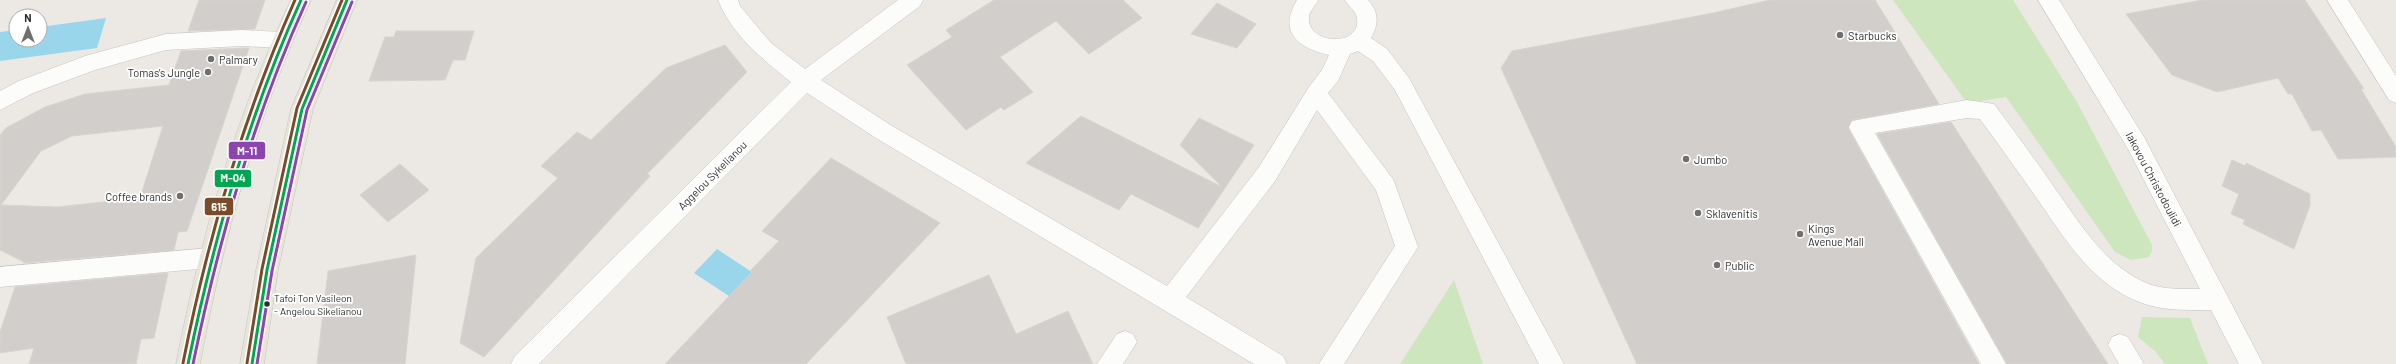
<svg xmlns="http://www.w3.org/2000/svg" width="2396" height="364" font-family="Barlow,sans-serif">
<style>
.green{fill:#cee6be}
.water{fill:#99d6ec}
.building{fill:#d1cecb;stroke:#d7d4d0;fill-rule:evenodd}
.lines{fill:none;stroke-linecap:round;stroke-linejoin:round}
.minor-casing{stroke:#c5c4c5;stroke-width:1}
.major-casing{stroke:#c6c5c4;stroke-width:1}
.minor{fill:#fcfcfb;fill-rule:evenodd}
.major{fill:#e8e4d6;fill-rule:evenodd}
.bus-1-casing{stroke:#fff;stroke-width:6}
.bus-2-casing{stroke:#fff;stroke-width:6}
.bus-3-casing{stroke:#fff;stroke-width:6}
.bus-1{stroke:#00a651;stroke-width:3}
.bus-2{stroke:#8e44ad;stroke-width:3}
.bus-3{stroke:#7a4b2a;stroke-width:3}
.poi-dot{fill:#706f6e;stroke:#fff;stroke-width:1.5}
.bus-dot{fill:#2e2e2e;stroke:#fff;stroke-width:1.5}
.labels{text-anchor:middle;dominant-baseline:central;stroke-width:3.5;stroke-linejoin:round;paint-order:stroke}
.bus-label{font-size:10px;fill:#2e2e2e;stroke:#fff;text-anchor:start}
.poi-label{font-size:11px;fill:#2e2e2e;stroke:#fff;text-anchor:start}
.street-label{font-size:11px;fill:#2e2e2e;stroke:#fff}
.line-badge{stroke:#fff;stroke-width:1.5}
.badge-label{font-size:11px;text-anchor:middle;font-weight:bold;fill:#fff}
</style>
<rect width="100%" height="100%" fill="#ece8e4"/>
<path class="green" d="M 1893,0 L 2013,0 L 2077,102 L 2152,245 L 2152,251 L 2149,257 L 2131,260 L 2115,252 L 2006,97 L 1967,103 Z
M 1454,280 L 1483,364 L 1400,364 Z
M 2142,317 L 2190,318 L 2208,364 L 2165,364 L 2156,352 L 2138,337 Z"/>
<path class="water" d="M 106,18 L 97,48 L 0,61 L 0,32 L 16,30 L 16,40 L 40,40 L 40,27 Z
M 717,249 L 785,294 L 729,296 L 694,273 Z"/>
<path class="building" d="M 199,0 L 265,0 L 255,29 L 188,31 Z
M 994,0 L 1123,0 L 1142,18 L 1089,54 L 1056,21 L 1000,57 L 1033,92 L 1004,110 L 1001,107 L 966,130 L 907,65 L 952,37 L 946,30 Z
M 1770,0 L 1875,0 L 1939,104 L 1852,120 L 1848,128 L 1979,364 L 1637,364 L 1501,68 L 1512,51 L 1713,13 Z
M 2202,0 L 2305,0 L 2364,89 L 2361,89 L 2396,147 L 2396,157 L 2338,159 L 2321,130 L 2312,131 L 2292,94 L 2288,94 L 2278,78 L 2217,92 L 2172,75 L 2126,14 Z
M 1217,3 L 1256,24 L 1237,48 L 1191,34 Z
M 396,31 L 474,31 L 465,60 L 453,60 L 445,80 L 369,81 L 385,37 L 394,37 Z
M 725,45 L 747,72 L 647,174 L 650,176 L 484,357 L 460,343 L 476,258 L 558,178 L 541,166 L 577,132 L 591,140 L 666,68 Z
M 249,48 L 187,231 L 178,232 L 174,250 L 23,263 L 24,262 L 0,250 L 0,135 L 6,128 L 45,107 L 85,94 L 169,85 L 181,51 ZM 163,126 L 140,198 L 57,207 L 1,205 L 41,151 L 72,136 Z
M 1081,116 L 1222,187 L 1180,145 L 1199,118 L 1254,145 L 1198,228 L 1131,194 L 1119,210 L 1026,163 Z
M 1951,122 L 2108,364 L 2007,364 L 1877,134 Z
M 831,158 L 940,223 L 806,364 L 665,364 L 752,272 L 750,271 L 779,241 L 762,231 Z
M 2232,160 L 2245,166 L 2246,163 L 2310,194 L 2310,205 L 2294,249 L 2243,224 L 2245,220 L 2231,214 L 2239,194 L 2222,186 Z
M 400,164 L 429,190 L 388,222 L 360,195 Z
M 416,255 L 405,364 L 317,364 L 328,271 Z
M 168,273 L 154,338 L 141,339 L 136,364 L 29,364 L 34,348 L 0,353 L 0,332 L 15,287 Z
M 989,275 L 1016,334 L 1068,311 L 1093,364 L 906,364 L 887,317 Z"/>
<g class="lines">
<defs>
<path id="minor" d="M 718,0 L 738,0 L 740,6 L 771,43 L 805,69 L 898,0 L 923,0 L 920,6 L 821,80 L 892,126 L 1167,286 L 1259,167 L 1309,87 L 1322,70 L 1329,55 C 1297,48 1278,31 1297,0 L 1318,0 C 1316,5 1310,11 1309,16 C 1305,45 1362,48 1357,18 C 1356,11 1348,6 1345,0 L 1368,0 C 1379,13 1379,23 1371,38 L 1387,49 L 1409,78 L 1564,364 L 1539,364 L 1395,90 L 1373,61 L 1358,51 L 1350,54 L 1338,81 L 1328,93 L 1393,179 L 1418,247 L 1344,364 L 1319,364 L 1395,246 L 1376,190 L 1317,110 L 1275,181 L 1186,297 L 1283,356 L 1287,364 L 1254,364 L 876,138 L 807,93 L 539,364 L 511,364 L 515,356 L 791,82 C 762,59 732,35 718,0 Z
M 2038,0 L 2059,0 L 2144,137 L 2263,364 L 2239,364 L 2211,310 C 2189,310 2166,311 2145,304 C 2094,287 2067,242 2038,200 C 2019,173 2000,146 1980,119 L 1967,118 L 1875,133 L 2006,364 L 1981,364 L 1852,133 L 1849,127 L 1852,121 L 1967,100 L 1994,104 C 2015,132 2036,161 2056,190 C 2079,222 2102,260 2138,279 C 2156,290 2179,289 2200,289 L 2128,149 Z
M 2327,0 L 2348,0 L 2396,76 L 2396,103 L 2389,100 Z
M 242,30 L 281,32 L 288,34 L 291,40 L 288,46 L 281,48 L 242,46 L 166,50 L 95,70 L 33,93 L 0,110 L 0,91 L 19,81 L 85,56 L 166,34 Z
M 209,248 L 217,251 L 220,258 L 217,265 L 209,268 L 0,287 L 0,267 Z
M 1125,331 L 1133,334 L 1137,342 L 1123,364 L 1097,364 L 1117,334 Z
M 2120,334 L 2128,337 L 2144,364 L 2119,364 L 2108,345 L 2112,337 Z"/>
<path id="major" d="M 291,0 L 311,0 C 256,118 224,236 200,364 L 176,364 C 201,236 235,118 291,0 Z
M 337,0 L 357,0 L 313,109 L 278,270 L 264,364 L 240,364 L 256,270 L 291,109 Z"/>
</defs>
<use href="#minor" class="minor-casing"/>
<use href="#major" class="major-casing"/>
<use href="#minor" class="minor"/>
<use href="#major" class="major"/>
<defs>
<path id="bus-1" d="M 188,364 C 214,238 248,117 301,0
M 252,364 L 267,270 L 302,109 L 347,0"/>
<path id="bus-2" d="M 193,364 C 219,239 253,119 306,2
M 257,364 L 272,271 L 307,110 L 352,2"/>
<path id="bus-3" d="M 183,363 C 208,237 243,117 295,0
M 247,363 L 262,269 L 297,108 L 342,0"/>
</defs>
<use href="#bus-1" class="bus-1-casing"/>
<use href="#bus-2" class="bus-2-casing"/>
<use href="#bus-3" class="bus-3-casing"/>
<use href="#bus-1" class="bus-1"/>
<use href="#bus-2" class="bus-2"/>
<use href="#bus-3" class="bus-3"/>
</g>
<g class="poi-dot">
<circle cx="1840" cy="35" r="4"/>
<circle cx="211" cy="59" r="4"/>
<circle cx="208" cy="72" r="4"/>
<circle cx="1686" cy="159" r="4"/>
<circle cx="180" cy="196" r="4"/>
<circle cx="1698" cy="213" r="4"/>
<circle cx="1800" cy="234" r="4"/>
<circle cx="1717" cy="265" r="4"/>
</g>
<circle class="bus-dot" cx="267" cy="304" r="3.5"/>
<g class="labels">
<g class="bus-label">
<text x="274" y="298">Tafoi Ton Vasileon<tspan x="274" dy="13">- Angelou Sikelianou</tspan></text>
</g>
<g class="poi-label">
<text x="1848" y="35">Starbucks</text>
<text x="219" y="59">Palmary</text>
<text x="200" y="72" text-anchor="end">Tomas's Jungle</text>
<text x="1694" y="159">Jumbo</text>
<text x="172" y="196" text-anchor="end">Coffee brands</text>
<text x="1706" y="213">Sklavenitis</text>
<text x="1808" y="228">Kings<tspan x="1808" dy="13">Avenue Mall</tspan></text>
<text x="1725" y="265">Public</text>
</g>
<g class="street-label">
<text transform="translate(712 175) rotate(-45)">Aggelou Sykelianou</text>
<text transform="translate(2154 179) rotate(62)">Iakovou Christodoulidi</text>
</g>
</g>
<g class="line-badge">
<rect x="228" y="141" width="38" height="19" rx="4" fill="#8e44ad"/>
<rect x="214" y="169" width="38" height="19" rx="4" fill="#00a651"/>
<rect x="204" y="197" width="30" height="19" rx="4" fill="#7a4b2a"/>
</g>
<g class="badge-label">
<text x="247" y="155">M-11</text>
<text x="233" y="182">M-04</text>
<text x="219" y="211">615</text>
</g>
<g transform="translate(28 28)"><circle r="19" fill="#ffffff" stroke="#ababab"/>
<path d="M0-3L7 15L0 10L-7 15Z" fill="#706f6e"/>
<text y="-6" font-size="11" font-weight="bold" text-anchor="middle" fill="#2e2e2e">N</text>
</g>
</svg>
